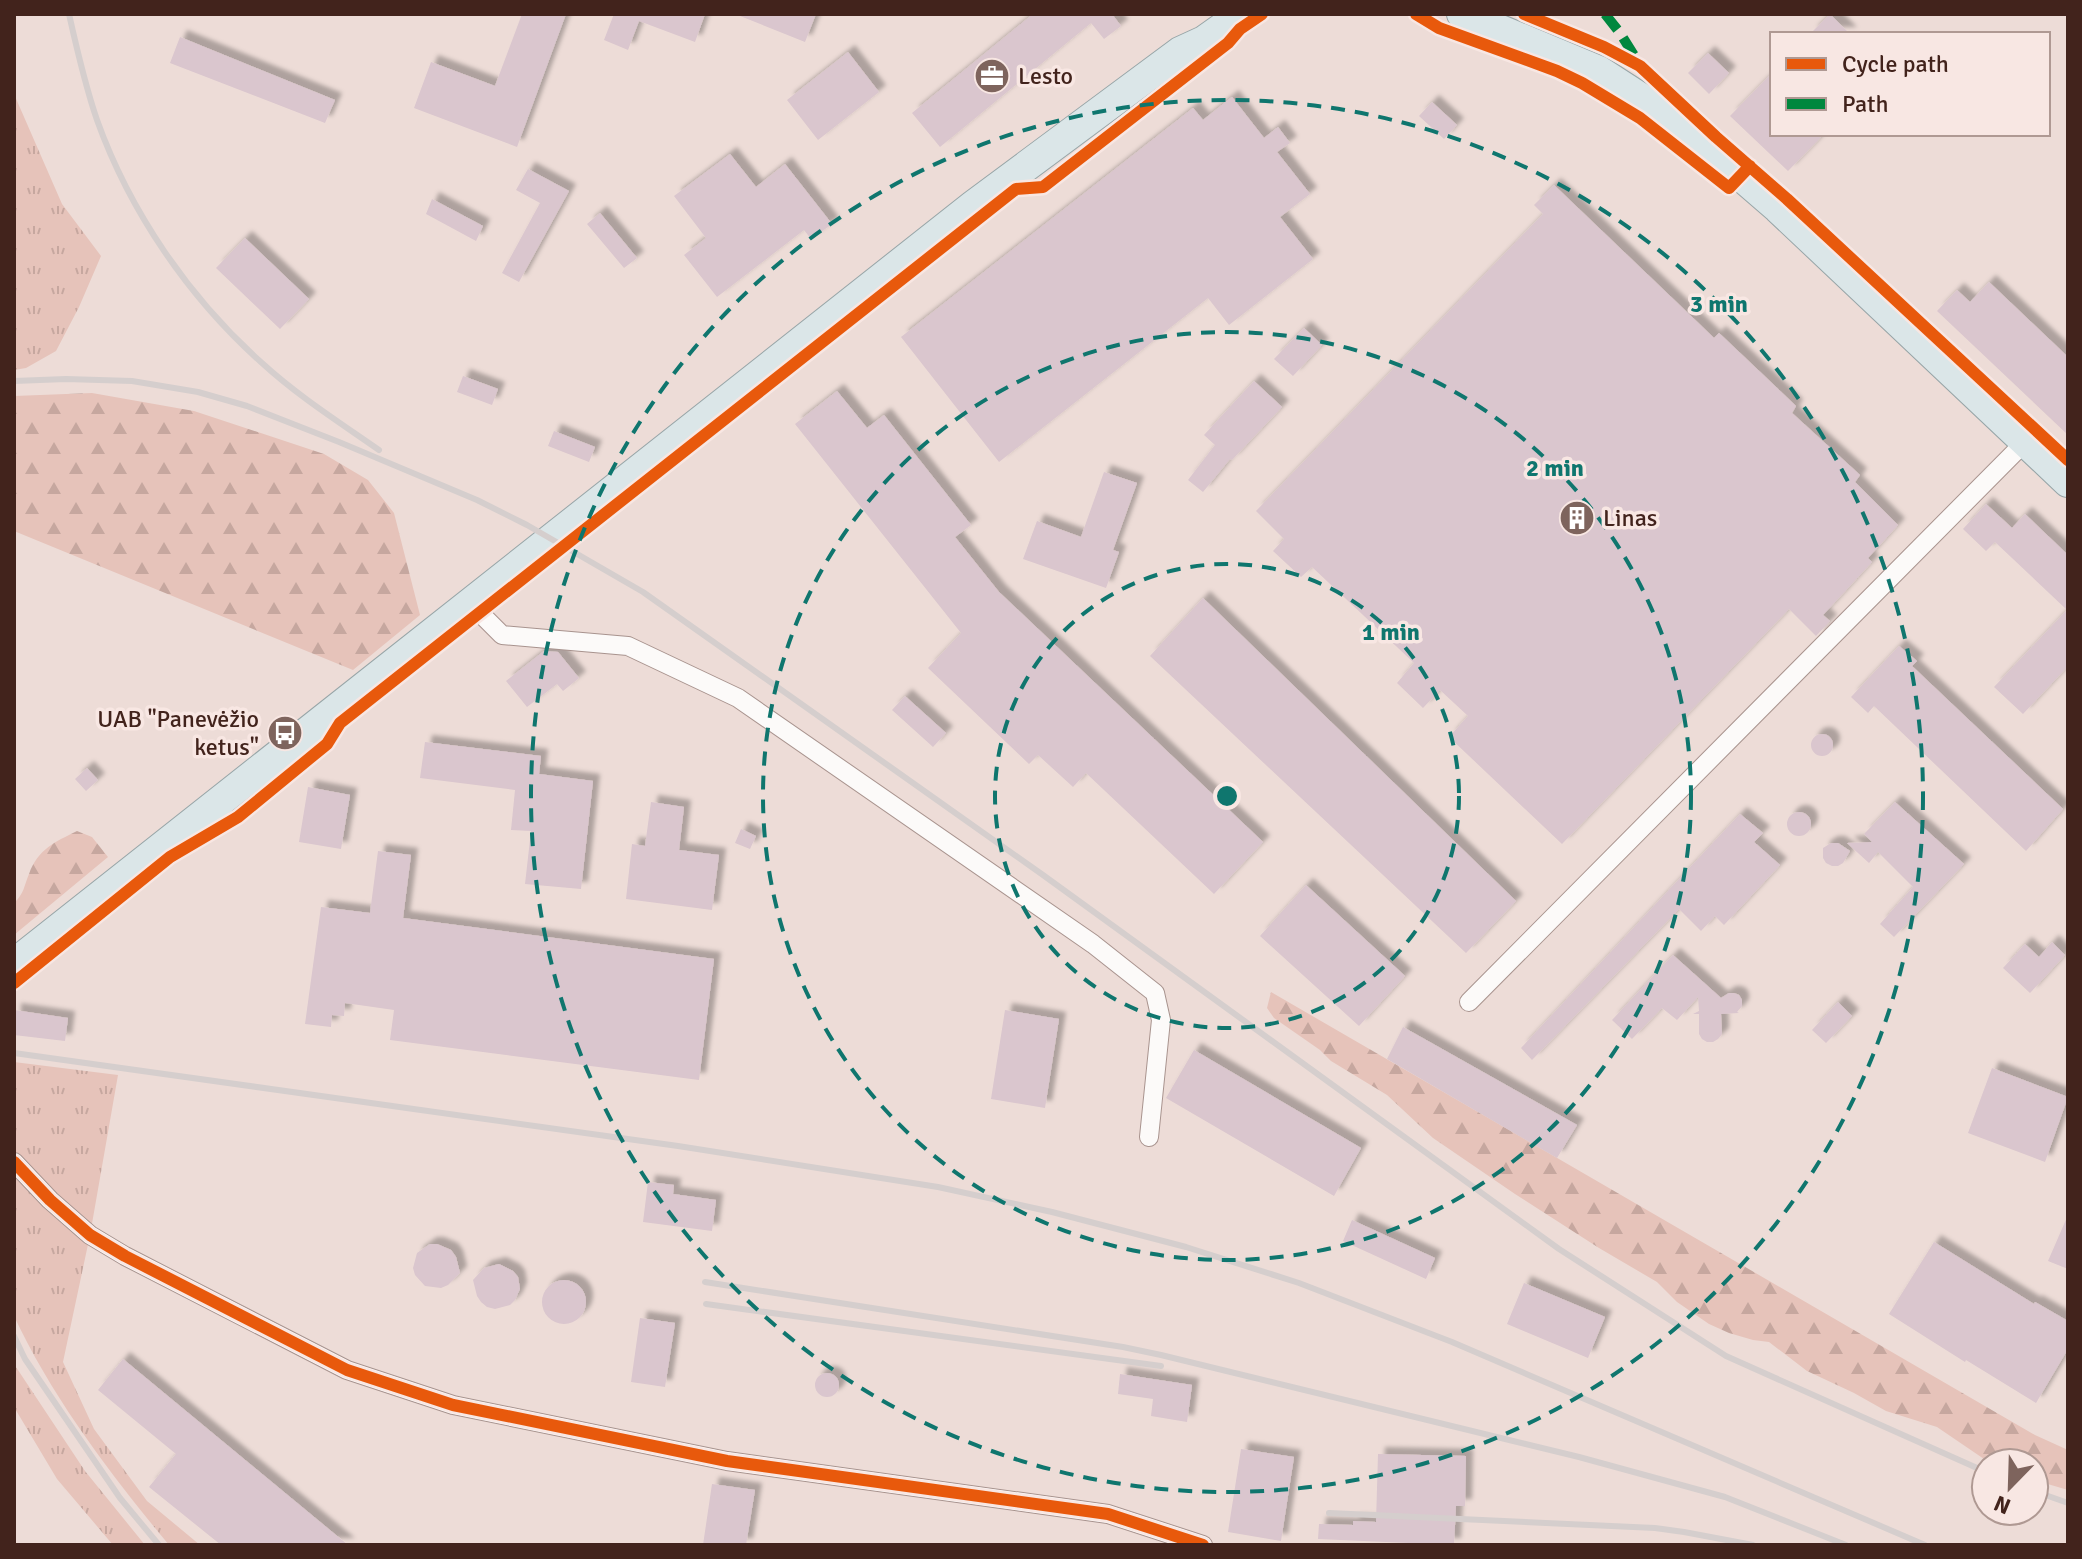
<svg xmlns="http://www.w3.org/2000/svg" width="2082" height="1559" font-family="Signika,sans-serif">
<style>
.grass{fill:url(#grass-tufts)}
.forest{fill:url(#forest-firs)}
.building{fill:#dac6ce;filter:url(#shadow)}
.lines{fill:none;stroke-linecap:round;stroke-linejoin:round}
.street-casing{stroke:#a8938e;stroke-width:20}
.primary-casing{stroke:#97a5a7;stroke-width:32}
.street{stroke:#fcfaf9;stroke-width:18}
.primary{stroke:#dbe6e8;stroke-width:30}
.rail{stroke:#d5cecd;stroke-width:6}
.quiet{stroke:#00873e;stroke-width:10;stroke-dasharray:20 10;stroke-linecap:butt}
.cycleway-casing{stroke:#f8e7e3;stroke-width:17}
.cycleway{stroke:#e8590c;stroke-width:12}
.ring{fill:none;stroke:#0f766e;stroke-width:4;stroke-dasharray:14 10}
.labels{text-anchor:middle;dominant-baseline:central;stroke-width:7;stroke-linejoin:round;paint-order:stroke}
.poi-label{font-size:24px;fill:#42231c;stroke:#f8e7e3;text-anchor:start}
.centre{fill:#0f766e;stroke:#f8e7e3;stroke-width:4}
.ring-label{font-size:24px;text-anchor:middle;font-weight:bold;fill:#0f766e;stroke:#f8e7e3;stroke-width:7;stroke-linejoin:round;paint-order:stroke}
</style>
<defs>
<pattern id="grass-tufts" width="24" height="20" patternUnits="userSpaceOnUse" patternTransform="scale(2)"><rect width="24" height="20" fill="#e6c3ba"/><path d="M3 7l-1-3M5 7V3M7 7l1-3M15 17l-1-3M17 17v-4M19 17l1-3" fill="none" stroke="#c6a79f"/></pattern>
<pattern id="forest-firs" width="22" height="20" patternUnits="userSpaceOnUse" patternTransform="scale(2)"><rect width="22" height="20" fill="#e6c3ba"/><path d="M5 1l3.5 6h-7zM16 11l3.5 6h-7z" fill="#c6a79f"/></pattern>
<filter id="shadow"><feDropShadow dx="7" dy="-7" stdDeviation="2" flood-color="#0004"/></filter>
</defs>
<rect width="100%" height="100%" fill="#eddcd7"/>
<path class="grass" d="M 14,94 L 62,204 L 101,256 L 79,307 L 56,351 L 26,368 L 14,370 Z
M 14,1062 L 118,1075 L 90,1235 L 63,1362 L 94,1429 L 147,1501 L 200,1545 L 169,1545 C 111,1475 53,1399 14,1316 Z
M 14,1364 L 85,1471 L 145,1545 L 113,1545 L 57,1479 L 14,1407 Z"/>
<path class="forest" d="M 92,393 L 194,411 L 324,454 L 368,480 L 394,513 L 420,615 L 353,670 L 14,531 L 14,396 Z
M 77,831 L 92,837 L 108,857 L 14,935 L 14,903 C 24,894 24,886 29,874 C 38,849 55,842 77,831 Z
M 1271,992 L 2035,1435 L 2068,1450 L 2068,1490 L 2034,1480 L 2034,1463 L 1994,1463 L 1984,1459 L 1937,1427 L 1886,1411 L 1854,1393 L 1807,1371 L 1769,1342 L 1753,1340 L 1729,1333 L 1709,1324 L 1677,1302 L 1657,1282 L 1599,1248 L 1515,1194 L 1433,1138 L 1387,1095 L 1331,1061 L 1320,1050 L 1274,1018 L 1267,1008 Z"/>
<path class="building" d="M 522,14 L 566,14 L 517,147 L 414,108 L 431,62 L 495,86 Z
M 614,14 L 705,14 L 695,42 L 639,21 L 628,50 L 604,40 Z
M 735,14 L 816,14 L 805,42 Z
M 1033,14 L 1112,14 L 1121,26 L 1104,39 L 1091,23 L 940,147 L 912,113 Z
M 1830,14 L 1850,34 L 1810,34 Z
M 180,37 L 335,100 L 325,123 L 170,63 Z
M 848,52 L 879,92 L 818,140 L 787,100 Z
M 1708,53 L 1729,73 L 1709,94 L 1688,73 Z
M 1772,73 L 1772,134 L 1824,134 L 1788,171 L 1730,116 Z
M 1232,97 L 1264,138 L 1278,127 L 1290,143 L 1277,152 L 1310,194 L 1280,217 L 1313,259 L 1229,325 L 1208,298 L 999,462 L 901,337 L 1193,108 L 1203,120 Z
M 1432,102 L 1457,125 L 1444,139 L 1419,116 Z
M 730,154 L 756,187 L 785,164 L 832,224 L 811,239 L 804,230 L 717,297 L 684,255 L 706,238 L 674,196 Z
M 528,169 L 569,191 L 519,282 L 502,273 L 540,203 L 516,190 Z
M 1554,185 L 1714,338 L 1719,333 L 1796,406 L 1792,413 L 1860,475 L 1855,482 L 1898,525 L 1868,558 L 1872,562 L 1823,615 L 1830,621 L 1816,636 L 1789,609 L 1562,844 L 1449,737 L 1468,716 L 1440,690 L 1423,708 L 1397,683 L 1414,663 L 1312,567 L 1301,577 L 1273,551 L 1284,539 L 1256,511 L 1543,214 L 1534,205 Z
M 432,199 L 483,226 L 476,241 L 426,214 Z
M 600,213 L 637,258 L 624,268 L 587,224 Z
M 245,238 L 309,299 L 280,329 L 216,268 Z
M 1989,282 L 2068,357 L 2068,435 L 1937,311 L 1957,290 L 1970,302 Z
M 1304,328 L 1322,345 L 1293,376 L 1274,359 Z
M 463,376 L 498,389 L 492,405 L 457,392 Z
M 1254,381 L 1282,407 L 1232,460 L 1230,459 L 1203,492 L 1188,480 L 1215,445 L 1204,435 Z
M 837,391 L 867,428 L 884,415 L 971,525 L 955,537 L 999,592 L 1263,842 L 1214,894 L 1086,773 L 1073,787 L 1038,755 L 1029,764 L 928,668 L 961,633 L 795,424 Z
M 554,431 L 595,447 L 589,462 L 548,446 Z
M 1104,472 L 1137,483 L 1113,550 L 1119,552 L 1106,588 L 1023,559 L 1037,521 L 1081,537 Z
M 1986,504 L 2012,528 L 2025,514 L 2068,555 L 2068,666 L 2023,714 L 1994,687 L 2067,610 L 1995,542 L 1986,551 L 1963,529 Z
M 1203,598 L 1516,901 L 1466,953 L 1150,656 Z
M 1899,646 L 1917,661 L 1912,666 L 2063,809 L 2026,851 L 1874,706 L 1868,713 L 1851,697 Z
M 544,651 L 558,652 L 579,678 L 563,691 L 557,684 L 527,707 L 506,681 Z
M 905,696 L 946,733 L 933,747 L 892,710 Z
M1811 745a11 11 0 1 1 22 0a11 11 0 1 1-22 0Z
M 425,742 L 541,756 L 539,774 L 593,781 L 581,889 L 525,884 L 531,831 L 511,830 L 515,790 L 420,778 Z
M 87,768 L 98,780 L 86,791 L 75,779 Z
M 308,787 L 350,795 L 341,849 L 299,842 Z
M 651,802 L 684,807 L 679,850 L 719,855 L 712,910 L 626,899 L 632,844 L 645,846 Z
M 1895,802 L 1964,864 L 1894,937 L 1880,924 L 1913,887 L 1878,852 L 1869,863 L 1847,843 L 1872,842 L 1864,834 Z
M1787 824a12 12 0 1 1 24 0a12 12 0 1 1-24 0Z
M 1740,814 L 1763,833 L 1754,842 L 1780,865 L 1724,925 L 1715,916 L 1701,931 L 1679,909 L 1532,1060 L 1521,1048 Z
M 741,829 L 756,836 L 750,849 L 735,843 Z
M 1831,843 L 1838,843 L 1850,851 L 1843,863 L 1838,866 L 1832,866 L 1826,863 L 1823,858 L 1823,848 Z
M 378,851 L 411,855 L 403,918 L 714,959 L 699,1080 L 390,1040 L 394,1010 L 345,1003 L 344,1016 L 332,1015 L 331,1027 L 305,1024 L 321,907 L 370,913 Z
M 1306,885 L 1405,976 L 1359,1026 L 1260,936 Z
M 2052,942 L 2065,955 L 2030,993 L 2003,968 L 2025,944 L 2039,957 Z
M 1673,955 L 1721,998 L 1729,993 L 1734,993 L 1739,995 L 1742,1000 L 1742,1006 L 1737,1012 L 1739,1013 L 1721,1014 L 1722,1034 L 1718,1039 L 1713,1042 L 1707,1042 L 1702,1039 L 1699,1034 L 1699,1014 L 1693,1014 L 1699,1011 L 1698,997 L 1677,1020 L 1662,1008 L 1632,1039 L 1612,1020 Z
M 1838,1002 L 1852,1016 L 1826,1043 L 1812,1030 Z
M 14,1010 L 68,1018 L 65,1041 L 14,1035 Z
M 1005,1010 L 1059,1019 L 1045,1108 L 991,1099 Z
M 1403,1027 L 1577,1125 L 1557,1158 L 1387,1059 Z
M 1194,1050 L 1361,1148 L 1334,1196 L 1166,1098 Z
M 1992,1068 L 2068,1097 L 2045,1162 L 1968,1133 Z
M 648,1182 L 674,1185 L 673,1194 L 716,1200 L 712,1231 L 643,1222 Z
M 2068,1215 L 2068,1269 L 2048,1261 Z
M 1352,1220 L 1435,1258 L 1426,1279 L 1343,1241 Z
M 1934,1242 L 2034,1304 L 2035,1302 L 2068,1321 L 2068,1349 L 2036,1403 L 1966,1360 L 1965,1362 L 1889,1314 Z
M 430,1244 L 437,1244 L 451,1250 L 456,1257 L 460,1273 L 448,1285 L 441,1288 L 425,1286 L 415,1275 L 413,1268 L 417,1253 Z
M 499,1264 L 513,1271 L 518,1277 L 520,1289 L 515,1300 L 510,1305 L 495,1309 L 487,1307 L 481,1302 L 477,1296 L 473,1280 L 484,1268 Z
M542 1302a22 22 0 1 1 44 0a22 22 0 1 1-44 0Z
M 1524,1283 L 1605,1317 L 1588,1358 L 1507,1324 Z
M 640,1318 L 675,1323 L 665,1387 L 631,1382 Z
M 123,1359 L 348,1545 L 221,1545 L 149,1487 L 176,1454 L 98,1390 Z
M815 1385a12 12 0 1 1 24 0a12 12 0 1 1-24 0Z
M 1120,1374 L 1192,1385 L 1187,1422 L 1151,1416 L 1153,1399 L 1118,1394 Z
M 1241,1449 L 1294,1457 L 1281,1541 L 1228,1532 Z
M 1378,1454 L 1466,1456 L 1465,1506 L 1456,1506 L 1454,1545 L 1318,1539 L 1319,1524 L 1353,1525 L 1353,1521 L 1376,1522 Z
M 712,1484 L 755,1490 L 746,1545 L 703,1545 Z"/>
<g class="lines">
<defs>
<path id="street" d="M 470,603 L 502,635 L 628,646 L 738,698 L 1093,944 L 1155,993 L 1161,1020 L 1149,1137
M 1469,1002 L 2025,442
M 14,1162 L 50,1200 L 90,1235 L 125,1256 L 347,1370 L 453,1405 L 727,1461 L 1108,1514 L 1203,1545"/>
<path id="primary" d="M 1462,14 L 1599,71 L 1670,117 L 1704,144 L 1778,208 L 2068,482
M 14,964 L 974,205 L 1180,52 L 1204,41 L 1242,14"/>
</defs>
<use href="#street" class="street-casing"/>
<use href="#primary" class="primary-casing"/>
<use href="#street" class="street"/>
<use href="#primary" class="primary"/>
<path class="rail" d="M 69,14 C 77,50 85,85 97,120 C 130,212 189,298 262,363 C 298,396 339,422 379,450
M 14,381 L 66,379 L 132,381 L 198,392 L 247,406 L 339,442 L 477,500 L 527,525 L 643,592 L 1043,875 L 1559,1249 L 1726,1356 L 1986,1472
M 14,1053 L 678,1146 L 938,1187 L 1052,1212 L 1186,1247 L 1299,1283 L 1452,1342 L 1925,1545
M 705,1282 L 1123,1347 L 1161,1355 L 1579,1457 L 1725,1497 L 1846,1545
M 706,1304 L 1161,1366
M 14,1336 L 25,1359 L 120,1498 L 159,1545
M 2034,1491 L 2068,1503
M 1329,1513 L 1655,1528 L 1684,1532 L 1753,1545"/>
<path class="quiet" d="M 1605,14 L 1620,33 L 1637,60"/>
<defs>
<path id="cycleway" d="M 1416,14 L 1439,28 L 1557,71 L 1582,83 L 1640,118 L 1729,188 L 1750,166
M 1524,14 L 1604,47 L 1640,66 L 1716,137 L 1787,199 L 2068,460
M 14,983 L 170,857 L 238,817 L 327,744 L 340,723 L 1016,189 L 1043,187 L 1228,43 L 1240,29 L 1262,14
M 14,1162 L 50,1200 L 90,1235 L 125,1256 L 347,1370 L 453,1405 L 727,1461 L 1108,1514 L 1203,1545"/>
</defs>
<use href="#cycleway" class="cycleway-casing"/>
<use href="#cycleway" class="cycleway"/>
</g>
<g class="ring">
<circle cx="1227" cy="796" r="232"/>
<circle cx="1227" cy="796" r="464"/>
<circle cx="1227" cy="796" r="696"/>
</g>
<defs>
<symbol id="office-disc" viewBox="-11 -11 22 22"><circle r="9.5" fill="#7e645d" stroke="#f8e7e3"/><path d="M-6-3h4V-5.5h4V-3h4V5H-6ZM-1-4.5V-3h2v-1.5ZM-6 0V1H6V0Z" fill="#fff"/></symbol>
<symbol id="building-disc" viewBox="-11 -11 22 22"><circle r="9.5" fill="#7e645d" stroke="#f8e7e3"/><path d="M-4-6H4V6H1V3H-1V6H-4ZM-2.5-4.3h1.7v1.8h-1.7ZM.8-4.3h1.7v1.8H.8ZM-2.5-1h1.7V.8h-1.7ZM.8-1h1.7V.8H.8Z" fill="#fff"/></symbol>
<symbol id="bus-disc" viewBox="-11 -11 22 22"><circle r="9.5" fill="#7e645d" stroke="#f8e7e3"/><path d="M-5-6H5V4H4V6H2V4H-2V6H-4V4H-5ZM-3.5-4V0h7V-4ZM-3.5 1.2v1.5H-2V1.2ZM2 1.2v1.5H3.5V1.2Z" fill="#fff"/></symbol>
</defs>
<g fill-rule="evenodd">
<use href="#office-disc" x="972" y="56" width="40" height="40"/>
<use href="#building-disc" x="1557" y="498" width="40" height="40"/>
<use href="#bus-disc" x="265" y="713" width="40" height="40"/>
</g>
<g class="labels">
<g class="poi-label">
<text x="1018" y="76">Lesto</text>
<text x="1603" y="518">Linas</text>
<text x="259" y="719" text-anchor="end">UAB "Panevėžio<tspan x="259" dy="28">ketus"</tspan></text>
</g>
</g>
<circle cx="1227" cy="796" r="12" class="centre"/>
<g class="ring-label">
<text x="1719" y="312">3 min</text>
<text x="1555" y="476">2 min</text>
<text x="1391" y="640">1 min</text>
</g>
<rect width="2082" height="1559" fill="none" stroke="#42231c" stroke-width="32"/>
<rect x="1770" y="32" width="280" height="104" fill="#f8e7e3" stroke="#af9993" stroke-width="2"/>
<rect x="1786" y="58" width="40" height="12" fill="#e8590c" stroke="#af9993" stroke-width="2"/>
<text x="1842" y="72" font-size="24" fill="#42231c">Cycle path</text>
<rect x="1786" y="98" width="40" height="12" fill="#00873e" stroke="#af9993" stroke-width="2"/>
<text x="1842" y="112" font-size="24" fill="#42231c">Path</text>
<g transform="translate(2010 1487) rotate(203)"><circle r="38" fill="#f8e7e3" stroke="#af9993" stroke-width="2"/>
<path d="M0-6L14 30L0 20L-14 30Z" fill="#7e645d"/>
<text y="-12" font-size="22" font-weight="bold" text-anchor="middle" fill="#42231c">N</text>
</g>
</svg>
